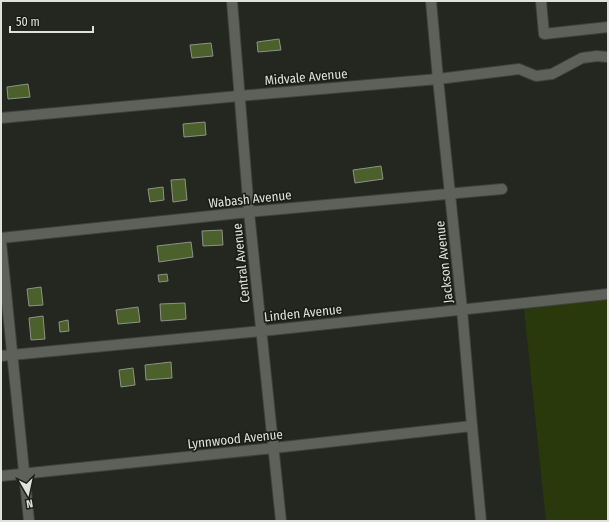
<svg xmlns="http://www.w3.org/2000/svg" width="609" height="522" font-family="'Fira Sans Condensed',sans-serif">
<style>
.green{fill:#29390c}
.building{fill:#4c602b;stroke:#8e9189}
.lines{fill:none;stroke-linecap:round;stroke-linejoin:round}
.minor-casing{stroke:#3f423c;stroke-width:12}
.minor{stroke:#5e615a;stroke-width:10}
.labels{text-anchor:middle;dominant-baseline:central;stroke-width:3.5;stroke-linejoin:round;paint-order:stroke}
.street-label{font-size:13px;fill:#dfe1dc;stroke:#1b1d17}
</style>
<rect width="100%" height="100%" fill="#242720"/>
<path class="green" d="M 608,298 L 608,521 L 546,521 L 524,309 Z"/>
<path class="building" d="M 279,39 L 281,50 L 258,52 L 257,42 Z
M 211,43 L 213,56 L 192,58 L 190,45 Z
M 28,84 L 30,97 L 8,99 L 7,87 Z
M 205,122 L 206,135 L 184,137 L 183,124 Z
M 381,166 L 383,179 L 355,183 L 353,170 Z
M 185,179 L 187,200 L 173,202 L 171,180 Z
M 163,187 L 164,200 L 150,202 L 148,189 Z
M 222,230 L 223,245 L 203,246 L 202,231 Z
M 191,242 L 193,257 L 159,262 L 157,246 Z
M 167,274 L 168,281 L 159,282 L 158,275 Z
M 41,287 L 43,305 L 29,306 L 27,289 Z
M 185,303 L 186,319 L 161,321 L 160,304 Z
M 138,307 L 140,322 L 118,324 L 116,310 Z
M 43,316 L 45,339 L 31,340 L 29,318 Z
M 68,320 L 69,331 L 60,332 L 59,322 Z
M 171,362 L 172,378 L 146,380 L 145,365 Z
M 133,368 L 135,385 L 121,387 L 119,370 Z"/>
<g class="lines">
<defs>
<path id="minor" d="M 232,1 L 249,212 L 281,521
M 431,1 L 438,79 L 462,309 L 472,426 L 481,521
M 541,1 L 544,34 L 608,27
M 1,118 L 239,96 L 438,79 L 519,69 L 536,76 L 552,74 L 582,58 L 597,56 L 608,57
M 1,238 L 249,212 L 502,189
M 1,242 L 29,521
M 1,356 L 262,331 L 608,294
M 1,476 L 274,448 L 472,426"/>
</defs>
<use href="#minor" class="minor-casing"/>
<use href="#minor" class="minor"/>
</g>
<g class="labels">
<g class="street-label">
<text transform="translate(306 77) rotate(-5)">Midvale Avenue</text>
<text transform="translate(250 199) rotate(-6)">Wabash Avenue</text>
<text transform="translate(444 262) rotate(-96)">Jackson Avenue</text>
<text transform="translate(241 263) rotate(-96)">Central Avenue</text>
<text transform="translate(303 313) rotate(-6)">Linden Avenue</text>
<text transform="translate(235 439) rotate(-6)">Lynnwood Avenue</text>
</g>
</g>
<rect width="609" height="522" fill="none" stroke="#dfe1dc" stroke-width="4"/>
<g transform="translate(28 494) rotate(171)" stroke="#1b1d17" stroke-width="3" paint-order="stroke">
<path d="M0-3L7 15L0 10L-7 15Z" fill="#dfe1dc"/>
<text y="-6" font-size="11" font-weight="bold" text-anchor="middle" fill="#dfe1dc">N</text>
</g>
<path d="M10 26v6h83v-6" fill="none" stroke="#dfe1dc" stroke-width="2"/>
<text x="16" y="26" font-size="12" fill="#dfe1dc" stroke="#1b1d17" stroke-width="3" paint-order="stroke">50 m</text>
</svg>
